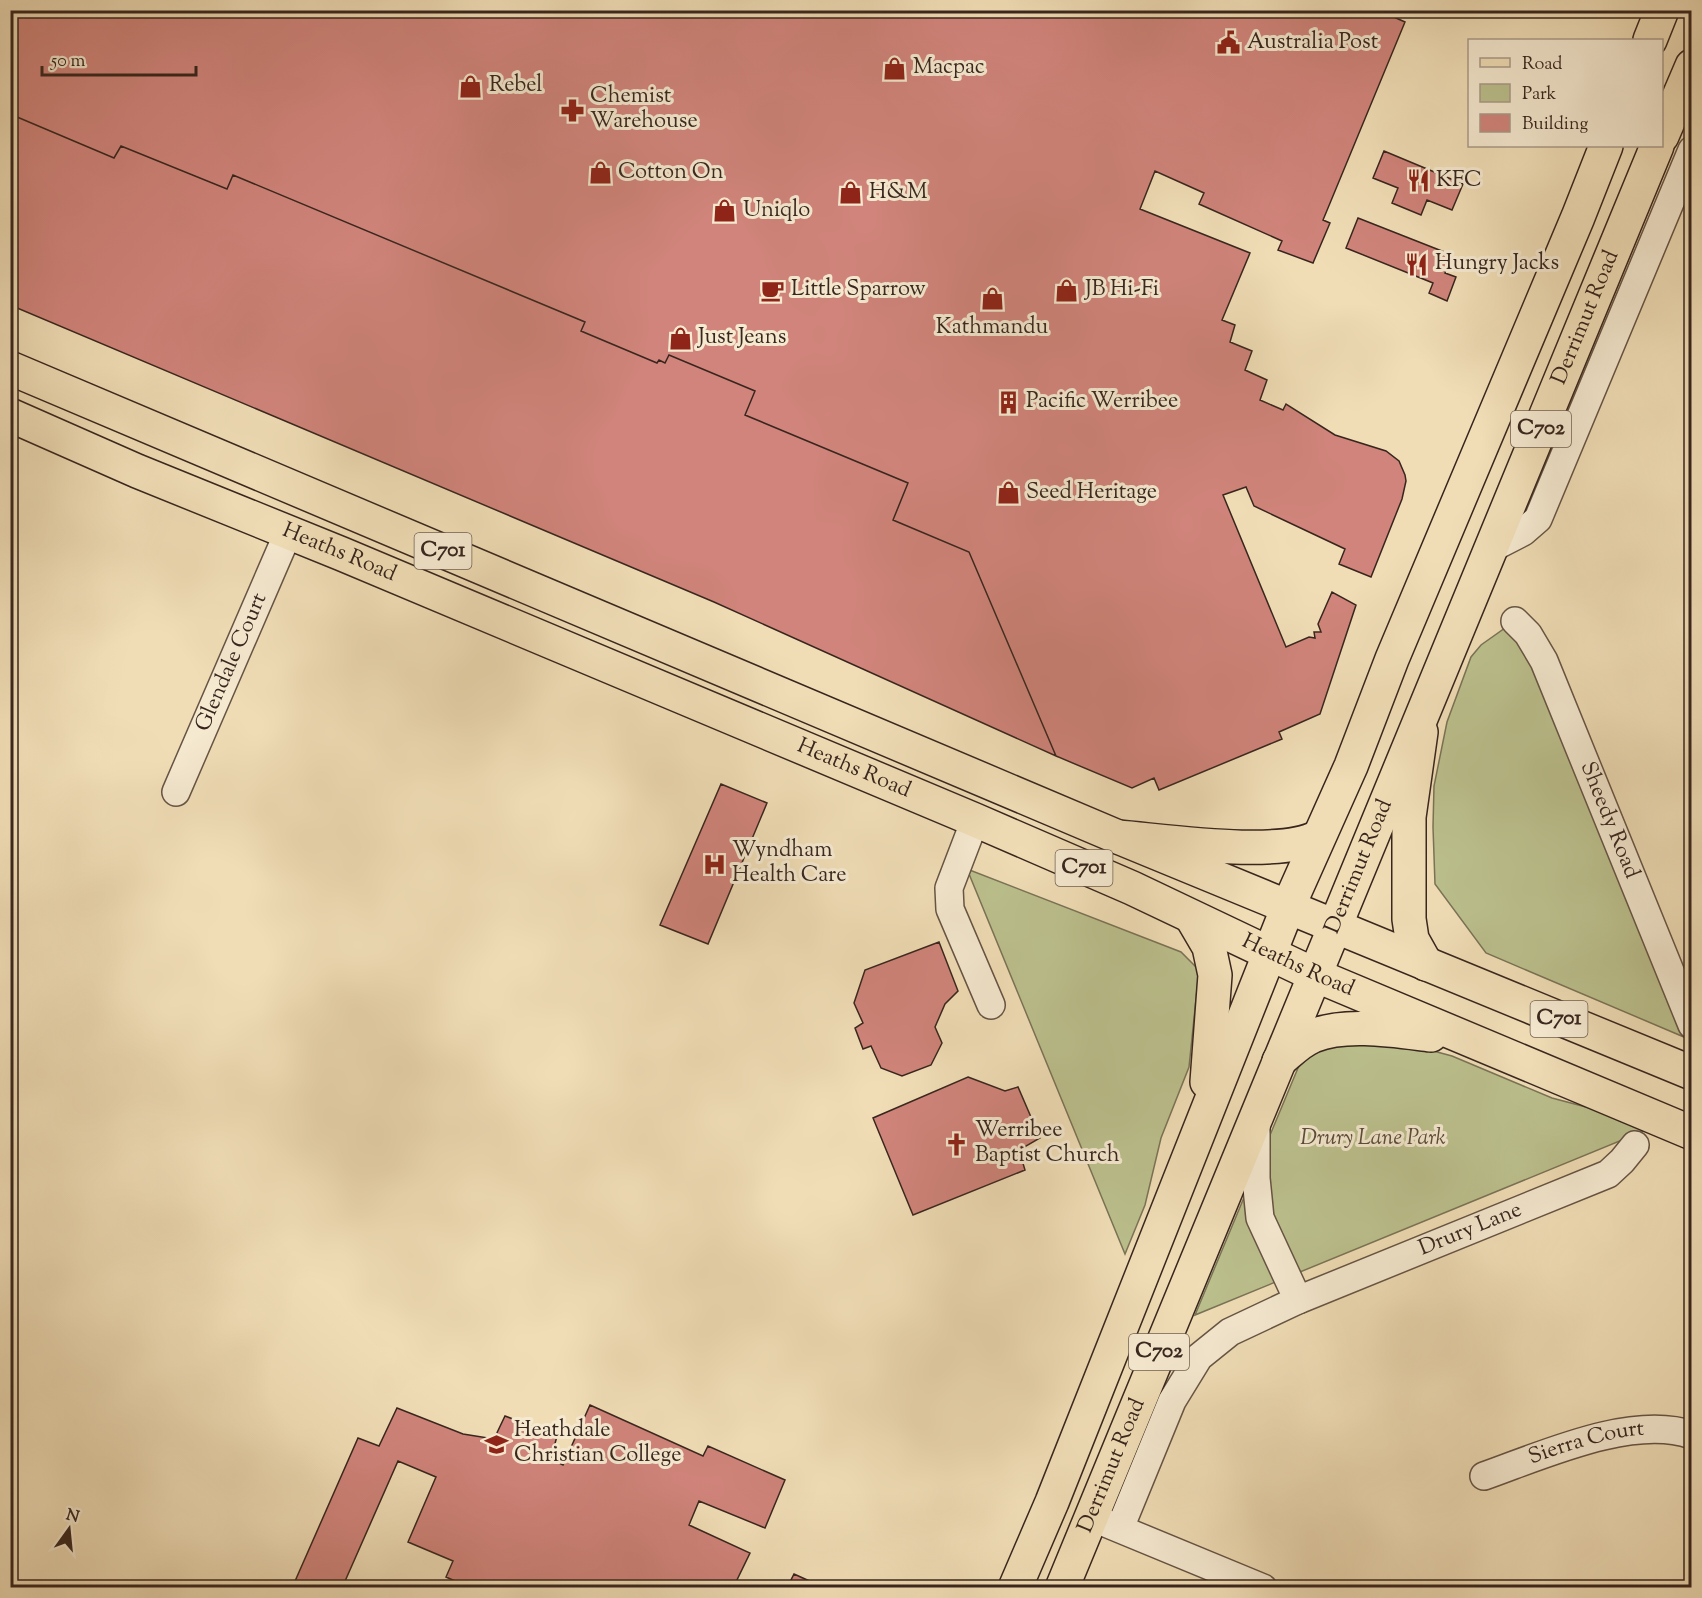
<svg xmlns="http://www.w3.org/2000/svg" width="1702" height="1598" font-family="'Sorts Mill Goudy',serif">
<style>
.green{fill:#bbc08d;stroke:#7a7356;stroke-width:1.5}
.building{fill:#d0847b;stroke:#38261e;stroke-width:1.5}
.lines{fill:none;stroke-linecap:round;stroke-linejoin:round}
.minor-casing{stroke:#665444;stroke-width:30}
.major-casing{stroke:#38261e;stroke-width:36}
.highway-casing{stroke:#38261e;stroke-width:36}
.minor{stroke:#f5e9d0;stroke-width:27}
.major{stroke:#f0ddb6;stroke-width:33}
.highway{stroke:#f0ddb6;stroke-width:33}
.labels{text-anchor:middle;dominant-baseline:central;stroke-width:6;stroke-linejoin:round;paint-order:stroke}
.shield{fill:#f5e9d0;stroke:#716053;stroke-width:1.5}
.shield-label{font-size:21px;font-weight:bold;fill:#38261e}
.poi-label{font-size:22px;fill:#38261e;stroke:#f5e9d0;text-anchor:start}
.street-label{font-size:22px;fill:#38261e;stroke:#f5e9d0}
.park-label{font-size:22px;font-style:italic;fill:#594c3a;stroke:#f5e9d0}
</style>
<rect width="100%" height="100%" fill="#f0ddb6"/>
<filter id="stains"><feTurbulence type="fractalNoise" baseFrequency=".00333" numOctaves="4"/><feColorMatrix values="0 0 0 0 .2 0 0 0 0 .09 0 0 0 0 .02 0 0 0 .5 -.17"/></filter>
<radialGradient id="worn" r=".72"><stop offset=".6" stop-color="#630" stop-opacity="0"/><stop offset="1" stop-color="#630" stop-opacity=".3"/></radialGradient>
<path class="green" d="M 1515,621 L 1691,1026 L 1691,1040 L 1486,953 L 1435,884 L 1433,827 L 1434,786 L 1447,722 L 1471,657 L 1481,645 Z
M 967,869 L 1181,952 L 1199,970 L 1189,1067 L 1161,1138 L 1145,1205 L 1125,1254 Z
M 1327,1042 L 1411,1045 L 1452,1056 L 1552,1098 L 1620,1116 L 1649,1129 L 1195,1315 L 1303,1056 Z"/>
<path class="building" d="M 10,10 L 1378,10 L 1405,22 L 1323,220 L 1330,223 L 1313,263 L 1278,250 L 1282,241 L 1199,204 L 1204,193 L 1155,171 L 1140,209 L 1250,253 L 1222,320 L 1235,325 L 1230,342 L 1252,351 L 1245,370 L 1267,380 L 1260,400 L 1283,410 L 1286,404 L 1335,435 L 1386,451 L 1399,461 L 1405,475 L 1406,481 L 1402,499 L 1371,577 L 1339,564 L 1345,549 L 1254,506 L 1246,487 L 1223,495 L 1286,647 L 1309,637 L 1315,638 L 1314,632 L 1321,632 L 1318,624 L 1332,592 L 1356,605 L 1320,714 L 1279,732 L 1282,739 L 1159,790 L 1154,778 L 1132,788 L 1056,756 L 969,552 L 893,520 L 908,483 L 745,415 L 755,391 L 669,355 L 665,363 L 659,360 L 657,363 L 581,331 L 585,322 L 233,175 L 227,189 L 121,146 L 114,158 L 10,114 Z
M 10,114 L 114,158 L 121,146 L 227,189 L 233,175 L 585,322 L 581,331 L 657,363 L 659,360 L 665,363 L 669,355 L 755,391 L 745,415 L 908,483 L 893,520 L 969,552 L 1056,756 L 714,602 L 10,305 Z
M 1384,151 L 1463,184 L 1452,210 L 1427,200 L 1421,215 L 1392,203 L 1398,188 L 1373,178 Z
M 1358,218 L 1452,255 L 1445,273 L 1456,277 L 1447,301 L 1429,293 L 1433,283 L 1346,248 Z
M 721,784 L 767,803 L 708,944 L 660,925 Z
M 939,942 L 958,991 L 945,1004 L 935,1027 L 942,1043 L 931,1065 L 902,1076 L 881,1068 L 871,1046 L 863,1049 L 855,1028 L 863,1023 L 854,1003 L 865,970 Z
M 968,1077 L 1005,1091 L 1018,1087 L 1040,1138 L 1019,1150 L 1025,1170 L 913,1215 L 873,1118 Z
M 590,1405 L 703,1456 L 708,1446 L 785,1480 L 765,1528 L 699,1501 L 689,1525 L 750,1553 L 733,1588 L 471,1588 L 446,1577 L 453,1561 L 408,1542 L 436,1477 L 398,1461 L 342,1588 L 292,1588 L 358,1438 L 379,1446 L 397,1408 L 463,1434 L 494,1439 L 505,1416 L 557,1436 L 551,1459 L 563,1465 Z
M 794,1574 L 825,1588 L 798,1588 L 789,1584 Z"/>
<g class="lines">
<defs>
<g id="minor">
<path d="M 1492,548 L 1523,532 L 1538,519 L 1692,150"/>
<path id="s1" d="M 1515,621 L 1528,634 L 1544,661 L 1692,1025"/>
<path id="s2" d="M 176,792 L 288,533"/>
<path d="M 975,820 L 949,888 L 950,909 L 991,1005"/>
<path d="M 1256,1125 L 1256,1178 L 1260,1218 L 1298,1300"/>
<path id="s3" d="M 1484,1476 C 1541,1456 1632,1414 1692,1435"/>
<path d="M 1103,1522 L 1263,1588"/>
<path id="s4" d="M 1120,1528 L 1172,1401 L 1199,1357 L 1230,1332 L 1298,1300 L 1608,1174 L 1622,1161 L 1635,1145"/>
</g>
<g id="major">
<path d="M 10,368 L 1118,837 L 1692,1073"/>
<path id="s5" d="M 10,415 L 137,471 L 342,554 L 975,820 L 1132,888 L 1315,975 L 1692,1133"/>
<path d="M 1421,732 L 1409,817 L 1409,919 L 1412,939 L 1426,964"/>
<path d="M 1279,1061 C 1290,1052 1300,1041 1313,1036 C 1345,1022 1398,1031 1431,1035"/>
</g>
<g id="highway">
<path d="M 1650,40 L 1662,10"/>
<path d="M 1662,136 L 1692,66"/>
<path d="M 1118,837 C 1167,841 1278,858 1318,837"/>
<path d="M 1192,918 L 1209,947 L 1215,975 L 1207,1082"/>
<path d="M 1015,1588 L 1052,1502 L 1288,907 L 1351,766 L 1392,659 L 1578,217 L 1606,146"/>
<path id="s6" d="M 1062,1588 L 1657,146"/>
</g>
</defs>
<use href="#minor" class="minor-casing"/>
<use href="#major" class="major-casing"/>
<use href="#highway" class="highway-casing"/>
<use href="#minor" class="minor"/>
<use href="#major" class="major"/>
<use href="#highway" class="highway"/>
</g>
<defs>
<symbol id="civic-bare" viewBox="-9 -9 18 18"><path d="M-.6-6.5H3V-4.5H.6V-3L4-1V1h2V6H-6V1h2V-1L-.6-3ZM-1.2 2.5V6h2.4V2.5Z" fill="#8f2418" stroke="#f5e9d0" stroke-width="2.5" paint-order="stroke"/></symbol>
<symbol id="shop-bare" viewBox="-9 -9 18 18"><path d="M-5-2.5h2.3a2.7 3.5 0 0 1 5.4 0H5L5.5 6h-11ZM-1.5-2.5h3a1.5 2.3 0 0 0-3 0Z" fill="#8f2418" stroke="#f5e9d0" stroke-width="2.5" paint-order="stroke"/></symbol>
<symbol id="pharmacy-bare" viewBox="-9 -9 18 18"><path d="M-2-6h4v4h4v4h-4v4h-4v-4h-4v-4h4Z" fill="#8f2418" stroke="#f5e9d0" stroke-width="2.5" paint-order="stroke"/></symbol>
<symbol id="restaurant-bare" viewBox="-9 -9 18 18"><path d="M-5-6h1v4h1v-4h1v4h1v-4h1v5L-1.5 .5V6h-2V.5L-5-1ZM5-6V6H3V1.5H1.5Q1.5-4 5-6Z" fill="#8f2418" stroke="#f5e9d0" stroke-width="2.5" paint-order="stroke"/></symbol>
<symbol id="cafe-bare" viewBox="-9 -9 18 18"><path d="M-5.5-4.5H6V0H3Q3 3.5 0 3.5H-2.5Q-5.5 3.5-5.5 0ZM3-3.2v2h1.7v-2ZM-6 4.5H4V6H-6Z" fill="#8f2418" stroke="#f5e9d0" stroke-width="2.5" paint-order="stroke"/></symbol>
<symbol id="building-bare" viewBox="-9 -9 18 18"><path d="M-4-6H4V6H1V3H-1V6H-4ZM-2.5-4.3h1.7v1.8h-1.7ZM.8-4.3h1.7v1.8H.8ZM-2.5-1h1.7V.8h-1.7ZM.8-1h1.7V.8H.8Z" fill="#8f2418" stroke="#f5e9d0" stroke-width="2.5" paint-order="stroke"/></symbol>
<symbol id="hospital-bare" viewBox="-9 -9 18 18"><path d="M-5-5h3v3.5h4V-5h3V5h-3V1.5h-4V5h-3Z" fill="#8f2418" stroke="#f5e9d0" stroke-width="2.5" paint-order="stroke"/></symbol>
<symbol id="church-bare" viewBox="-9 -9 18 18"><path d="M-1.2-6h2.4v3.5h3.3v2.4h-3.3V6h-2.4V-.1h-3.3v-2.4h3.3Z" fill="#8f2418" stroke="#f5e9d0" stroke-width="2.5" paint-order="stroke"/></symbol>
<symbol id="school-bare" viewBox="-9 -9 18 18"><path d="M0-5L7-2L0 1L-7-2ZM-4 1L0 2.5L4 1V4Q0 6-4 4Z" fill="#8f2418" stroke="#f5e9d0" stroke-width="2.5" paint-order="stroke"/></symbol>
</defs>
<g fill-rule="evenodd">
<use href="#civic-bare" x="1212" y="26" width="33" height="33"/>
<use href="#shop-bare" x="878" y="52" width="33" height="33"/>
<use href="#shop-bare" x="454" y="70" width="33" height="33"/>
<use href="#pharmacy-bare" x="556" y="94" width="33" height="33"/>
<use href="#shop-bare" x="584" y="156" width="33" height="33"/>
<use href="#restaurant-bare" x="1402" y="164" width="33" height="33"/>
<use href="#shop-bare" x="834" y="176" width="33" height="33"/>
<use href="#shop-bare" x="708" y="194" width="33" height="33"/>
<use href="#restaurant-bare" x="1400" y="248" width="33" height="33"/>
<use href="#cafe-bare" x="756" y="274" width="33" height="33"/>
<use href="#shop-bare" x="1050" y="274" width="33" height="33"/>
<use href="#shop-bare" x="976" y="282" width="33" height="33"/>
<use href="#shop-bare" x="664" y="322" width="33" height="33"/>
<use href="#building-bare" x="992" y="386" width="33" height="33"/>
<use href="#shop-bare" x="992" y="476" width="33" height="33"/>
<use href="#hospital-bare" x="698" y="848" width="33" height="33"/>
<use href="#church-bare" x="940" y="1128" width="33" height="33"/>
<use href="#school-bare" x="480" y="1428" width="33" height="33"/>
</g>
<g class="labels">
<g class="shield">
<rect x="1511" y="411" width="60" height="36" rx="4.5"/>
<rect x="414.5" y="533" width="57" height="36" rx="4.5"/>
<rect x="1055.5" y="850" width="57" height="36" rx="4.5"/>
<rect x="1530.5" y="1001" width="57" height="36" rx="4.5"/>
<rect x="1129" y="1334" width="60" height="36" rx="4.5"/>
</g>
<g class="shield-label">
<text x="1541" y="429">C702</text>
<text x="443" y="551">C701</text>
<text x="1084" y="868">C701</text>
<text x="1559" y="1019">C701</text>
<text x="1159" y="1352">C702</text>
</g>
<g class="poi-label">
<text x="1247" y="43">Australia Post</text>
<text x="913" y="68">Macpac</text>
<text x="489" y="86">Rebel</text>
<text x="590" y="97">Chemist<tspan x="590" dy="25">Warehouse</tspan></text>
<text x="618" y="173">Cotton On</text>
<text x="1436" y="181">KFC</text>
<text x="869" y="193">H&amp;M</text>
<text x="743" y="211">Uniqlo</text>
<text x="1435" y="264">Hungry Jacks</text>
<text x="791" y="290">Little Sparrow</text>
<text x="1085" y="290">JB Hi-Fi</text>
<text x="992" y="328" text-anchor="middle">Kathmandu</text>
<text x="698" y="338">Just Jeans</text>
<text x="1026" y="402">Pacific Werribee</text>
<text x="1026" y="493">Seed Heritage</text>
<text x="732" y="851">Wyndham<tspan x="732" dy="25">Health Care</tspan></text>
<text x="975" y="1131">Werribee<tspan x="975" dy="25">Baptist Church</tspan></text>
<text x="514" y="1431">Heathdale<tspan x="514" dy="25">Christian College</tspan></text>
</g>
<g class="street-label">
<text stroke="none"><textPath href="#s6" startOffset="1374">Derrimut Road</textPath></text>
<text stroke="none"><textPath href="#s5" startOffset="357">Heaths Road</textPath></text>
<text stroke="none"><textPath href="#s2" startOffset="141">Glendale Court</textPath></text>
<text stroke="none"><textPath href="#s5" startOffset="915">Heaths Road</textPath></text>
<text stroke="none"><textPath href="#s1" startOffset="222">Sheedy Road</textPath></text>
<text stroke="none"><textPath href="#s6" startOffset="780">Derrimut Road</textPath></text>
<text stroke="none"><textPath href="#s5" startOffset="1401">Heaths Road</textPath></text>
<text stroke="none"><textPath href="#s4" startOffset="490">Drury Lane</textPath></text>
<text stroke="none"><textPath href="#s3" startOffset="108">Sierra Court</textPath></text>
<text stroke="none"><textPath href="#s6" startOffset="132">Derrimut Road</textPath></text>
</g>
<g class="park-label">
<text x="1373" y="1139">Drury Lane Park</text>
</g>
</g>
<rect width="1702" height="1598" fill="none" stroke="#f0ddb6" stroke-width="36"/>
<rect x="12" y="12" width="1678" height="1574" fill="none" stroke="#38261e" stroke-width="3"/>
<rect x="18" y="18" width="1666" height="1562" fill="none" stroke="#38261e" stroke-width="1.5"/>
<rect x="1468" y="39" width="195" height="108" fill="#f5e9d0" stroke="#a99b89" stroke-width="1.5"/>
<rect x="1480" y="58" width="30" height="9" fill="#f0ddb6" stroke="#a99b89" stroke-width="1.5"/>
<text x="1522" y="69" font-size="18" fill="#38261e">Road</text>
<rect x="1480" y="84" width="30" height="18" fill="#bbc08d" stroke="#a99b89" stroke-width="1.5"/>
<text x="1522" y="99" font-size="18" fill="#38261e">Park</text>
<rect x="1480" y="114" width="30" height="18" fill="#d0847b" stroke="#a99b89" stroke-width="1.5"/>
<text x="1522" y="129" font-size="18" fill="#38261e">Building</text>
<g transform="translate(69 1529) rotate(15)" stroke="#f5e9d0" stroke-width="4.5" paint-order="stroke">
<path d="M0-4.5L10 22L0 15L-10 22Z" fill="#38261e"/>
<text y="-9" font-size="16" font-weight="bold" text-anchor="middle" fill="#38261e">N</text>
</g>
<path d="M42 66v9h154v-9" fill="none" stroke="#38261e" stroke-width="3"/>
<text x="51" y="66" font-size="18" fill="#38261e" stroke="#f5e9d0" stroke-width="4.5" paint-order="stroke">50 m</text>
<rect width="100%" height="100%" filter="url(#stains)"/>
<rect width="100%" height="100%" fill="url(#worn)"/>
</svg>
